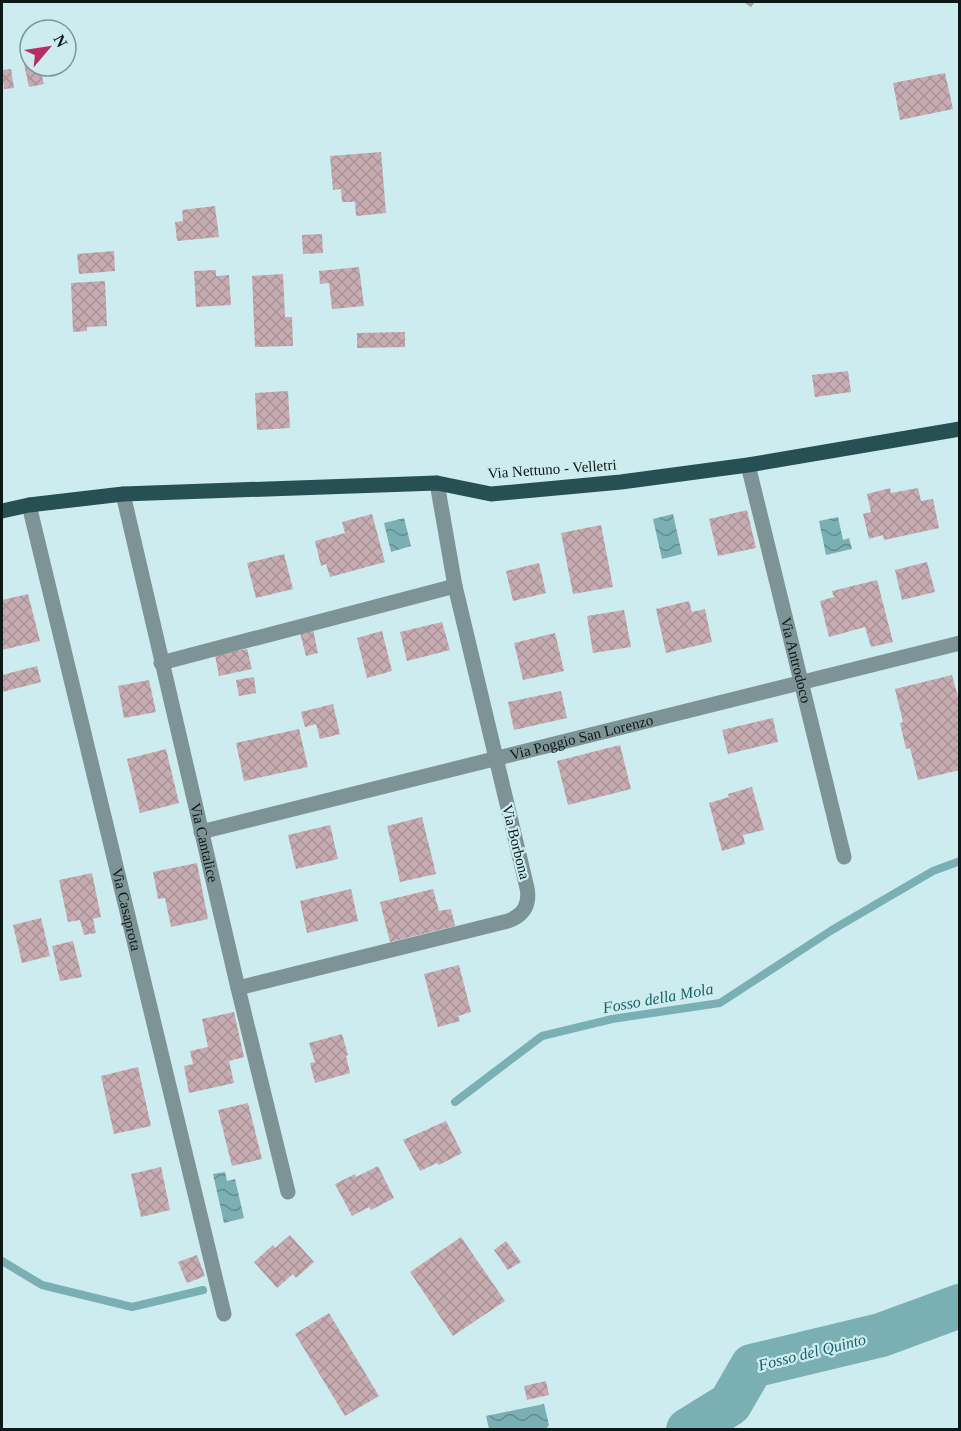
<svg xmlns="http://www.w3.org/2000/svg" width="961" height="1431" font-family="Georgia,serif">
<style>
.water{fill:url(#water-waves)}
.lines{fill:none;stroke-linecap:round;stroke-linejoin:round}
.stream{stroke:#7aafb3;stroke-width:8}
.river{stroke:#7aafb3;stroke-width:44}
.building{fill:url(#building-cross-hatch)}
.minor{stroke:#7d9395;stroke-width:15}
.major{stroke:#265054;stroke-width:15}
.labels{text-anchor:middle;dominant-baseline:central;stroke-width:4.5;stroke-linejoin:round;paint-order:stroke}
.street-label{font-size:15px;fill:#0d1819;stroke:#cdecef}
.water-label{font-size:16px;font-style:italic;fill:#1a6167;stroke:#cdecef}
</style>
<defs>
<pattern id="water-waves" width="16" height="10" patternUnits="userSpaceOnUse" patternTransform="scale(1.5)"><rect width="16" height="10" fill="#7aafb3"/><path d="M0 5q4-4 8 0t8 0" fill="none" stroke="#628d91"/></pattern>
<pattern id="building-cross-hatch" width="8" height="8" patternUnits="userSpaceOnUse" patternTransform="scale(1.5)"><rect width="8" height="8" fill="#c6abb1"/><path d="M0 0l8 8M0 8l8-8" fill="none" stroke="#a99298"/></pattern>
</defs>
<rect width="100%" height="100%" fill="#cdecef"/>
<path class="water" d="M 673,514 L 682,554 L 662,559 L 653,519 Z
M 838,517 L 843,540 L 849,538 L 852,549 L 826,555 L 819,521 Z
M 404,518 L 411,546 L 391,552 L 384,523 Z
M 225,1172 L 227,1181 L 235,1179 L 244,1218 L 224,1223 L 213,1174 Z
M 544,1404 L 549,1425 L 546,1429 L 489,1429 L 486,1416 Z"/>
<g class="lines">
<path class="stream" d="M 455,1102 L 542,1036 L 612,1019 L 720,1003 L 832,930 L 933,871 L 960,861
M 2,1261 L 42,1285 L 132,1307 L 203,1290"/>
<path class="river" d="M 688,1430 L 730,1404 L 752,1366 L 881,1335 L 960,1306"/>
</g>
<path class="building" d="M 743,2 L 755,2 L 751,7 Z
M 30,63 L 30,66 L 39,66 L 44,84 L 29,87 L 24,64 Z
M 11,69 L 14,88 L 4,89 L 2,70 Z
M 945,73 L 953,109 L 900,120 L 893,83 Z
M 381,152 L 386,213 L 356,216 L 355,202 L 342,202 L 341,189 L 333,190 L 330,156 Z
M 215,206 L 219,237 L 177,241 L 175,222 L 183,221 L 182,210 Z
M 322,234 L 323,253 L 303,254 L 302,235 Z
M 114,251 L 115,271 L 79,274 L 77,254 Z
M 359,267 L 364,306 L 332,309 L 329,283 L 320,284 L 319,271 Z
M 216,270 L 216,276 L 229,275 L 231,305 L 196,307 L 194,271 Z
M 283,274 L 285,317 L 292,317 L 293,346 L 255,347 L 252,276 Z
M 105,281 L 107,326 L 87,327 L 87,331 L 73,332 L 71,283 Z
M 405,332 L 405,347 L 357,348 L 357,333 Z
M 848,371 L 851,392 L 815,397 L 812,375 Z
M 288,391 L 290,428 L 257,430 L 255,393 Z
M 890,488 L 891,493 L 918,488 L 921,501 L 933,499 L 939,528 L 884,540 L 883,535 L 869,539 L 863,514 L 871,512 L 867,494 Z
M 747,510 L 756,548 L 718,556 L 709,519 Z
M 372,514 L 385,562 L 330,577 L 326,564 L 321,566 L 315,541 L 345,533 L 342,522 Z
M 601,525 L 613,587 L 573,594 L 561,533 Z
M 284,554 L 293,589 L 256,598 L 247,563 Z
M 927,562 L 935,592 L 902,600 L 895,570 Z
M 539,563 L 546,593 L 513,601 L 506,571 Z
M 877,580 L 893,642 L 871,647 L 865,627 L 829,637 L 820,601 L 834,597 L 832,591 Z
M 28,594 L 40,641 L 2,650 L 2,600 Z
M 689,601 L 692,612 L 705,609 L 712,642 L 666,653 L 656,609 Z
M 624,610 L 631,647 L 593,653 L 587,616 Z
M 442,622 L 450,650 L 407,661 L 400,632 Z
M 313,630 L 318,653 L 306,656 L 300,633 Z
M 382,631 L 392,671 L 367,678 L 357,638 Z
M 555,633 L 564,671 L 523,680 L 514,643 Z
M 247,649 L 252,669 L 219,676 L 215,655 Z
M 37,666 L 41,682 L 2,692 L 2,675 Z
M 952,675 L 960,704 L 960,770 L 918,780 L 910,748 L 906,749 L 900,723 L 903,722 L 895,689 Z
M 254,677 L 256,693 L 239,696 L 236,680 Z
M 149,680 L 156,712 L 124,718 L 118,686 Z
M 561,691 L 567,718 L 514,730 L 508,702 Z
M 333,704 L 340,734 L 320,739 L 316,724 L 305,727 L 301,712 Z
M 773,718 L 778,742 L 728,754 L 722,730 Z
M 299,729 L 308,767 L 244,781 L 236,743 Z
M 620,745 L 631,789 L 568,805 L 557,761 Z
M 166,749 L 179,803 L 140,813 L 127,759 Z
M 752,787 L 764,830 L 743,835 L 745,844 L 722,851 L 709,803 L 729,797 L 728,794 Z
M 422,817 L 436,874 L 400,882 L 387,826 Z
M 330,825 L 338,859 L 296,869 L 288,835 Z
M 197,863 L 208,919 L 171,927 L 165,898 L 158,899 L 153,872 Z
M 92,873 L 101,917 L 93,919 L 96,933 L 84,935 L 80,920 L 68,922 L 59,880 Z
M 351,889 L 358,921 L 307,933 L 300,901 Z
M 433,889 L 439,911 L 451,909 L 455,926 L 390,942 L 380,902 Z
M 41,918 L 50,956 L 22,963 L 13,925 Z
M 73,941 L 82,977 L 60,981 L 52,946 Z
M 459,965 L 471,1012 L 458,1016 L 460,1021 L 438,1027 L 424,974 Z
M 234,1012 L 244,1057 L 229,1061 L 234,1083 L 189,1093 L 184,1066 L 193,1064 L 190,1051 L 208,1047 L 202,1019 Z
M 342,1034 L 348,1055 L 346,1056 L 350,1073 L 315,1083 L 310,1063 L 315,1062 L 309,1043 Z
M 138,1067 L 151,1126 L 114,1134 L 101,1076 Z
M 248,1103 L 262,1159 L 232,1166 L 218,1110 Z
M 446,1121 L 462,1153 L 439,1165 L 437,1163 L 420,1171 L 403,1140 Z
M 378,1166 L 394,1198 L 371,1210 L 369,1207 L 352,1216 L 335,1184 L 355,1174 L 356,1177 Z
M 161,1167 L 170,1210 L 141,1217 L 131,1174 Z
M 290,1235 L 314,1262 L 296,1278 L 293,1274 L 277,1288 L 254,1262 L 273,1245 L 275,1248 Z
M 461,1237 L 505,1301 L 453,1336 L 410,1272 Z
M 506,1241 L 521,1262 L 508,1270 L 494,1250 Z
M 197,1255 L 205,1276 L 187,1283 L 178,1262 Z
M 329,1313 L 379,1396 L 345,1416 L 295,1334 Z
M 546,1381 L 549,1395 L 527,1400 L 524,1386 Z"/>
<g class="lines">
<g class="minor">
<path id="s1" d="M 748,465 L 844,857"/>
<path id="s2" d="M 123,494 L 238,988 L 288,1192"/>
<path id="s3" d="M 29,505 L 224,1314"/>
<path d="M 161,663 L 455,586"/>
<path id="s4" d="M 201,832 L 960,643"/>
<path d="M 238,988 L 508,921 C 524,915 530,904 527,888 L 455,586 L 437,483"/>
</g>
<path class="major" d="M 2,511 L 29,505 L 123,494 L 437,483 L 491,494 L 621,482 L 748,465 L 960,429"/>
</g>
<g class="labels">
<g class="street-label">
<text transform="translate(552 469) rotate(-4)">Via Nettuno - Velletri</text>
<text stroke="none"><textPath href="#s1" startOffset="201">Via Antrodoco</textPath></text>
<text stroke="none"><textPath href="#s4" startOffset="392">Via Poggio San Lorenzo</textPath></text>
<text transform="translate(516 842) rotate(76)">Via Borbona</text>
<text stroke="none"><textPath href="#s2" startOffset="358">Via Cantalice</textPath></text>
<text stroke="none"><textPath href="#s3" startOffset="416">Via Casaprota</textPath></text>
</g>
<g class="water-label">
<text transform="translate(658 998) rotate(-10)">Fosso della Mola</text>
<text transform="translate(812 1352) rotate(-14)">Fosso del Quinto</text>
</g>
</g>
<rect width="961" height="1431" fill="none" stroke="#0d1819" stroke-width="6"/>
<g transform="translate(48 48) rotate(61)"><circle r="28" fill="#cdecef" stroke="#809799" stroke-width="1.5"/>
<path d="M0-4.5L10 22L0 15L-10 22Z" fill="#b82d65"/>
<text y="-9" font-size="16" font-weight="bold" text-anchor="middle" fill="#0d1819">N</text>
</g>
</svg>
